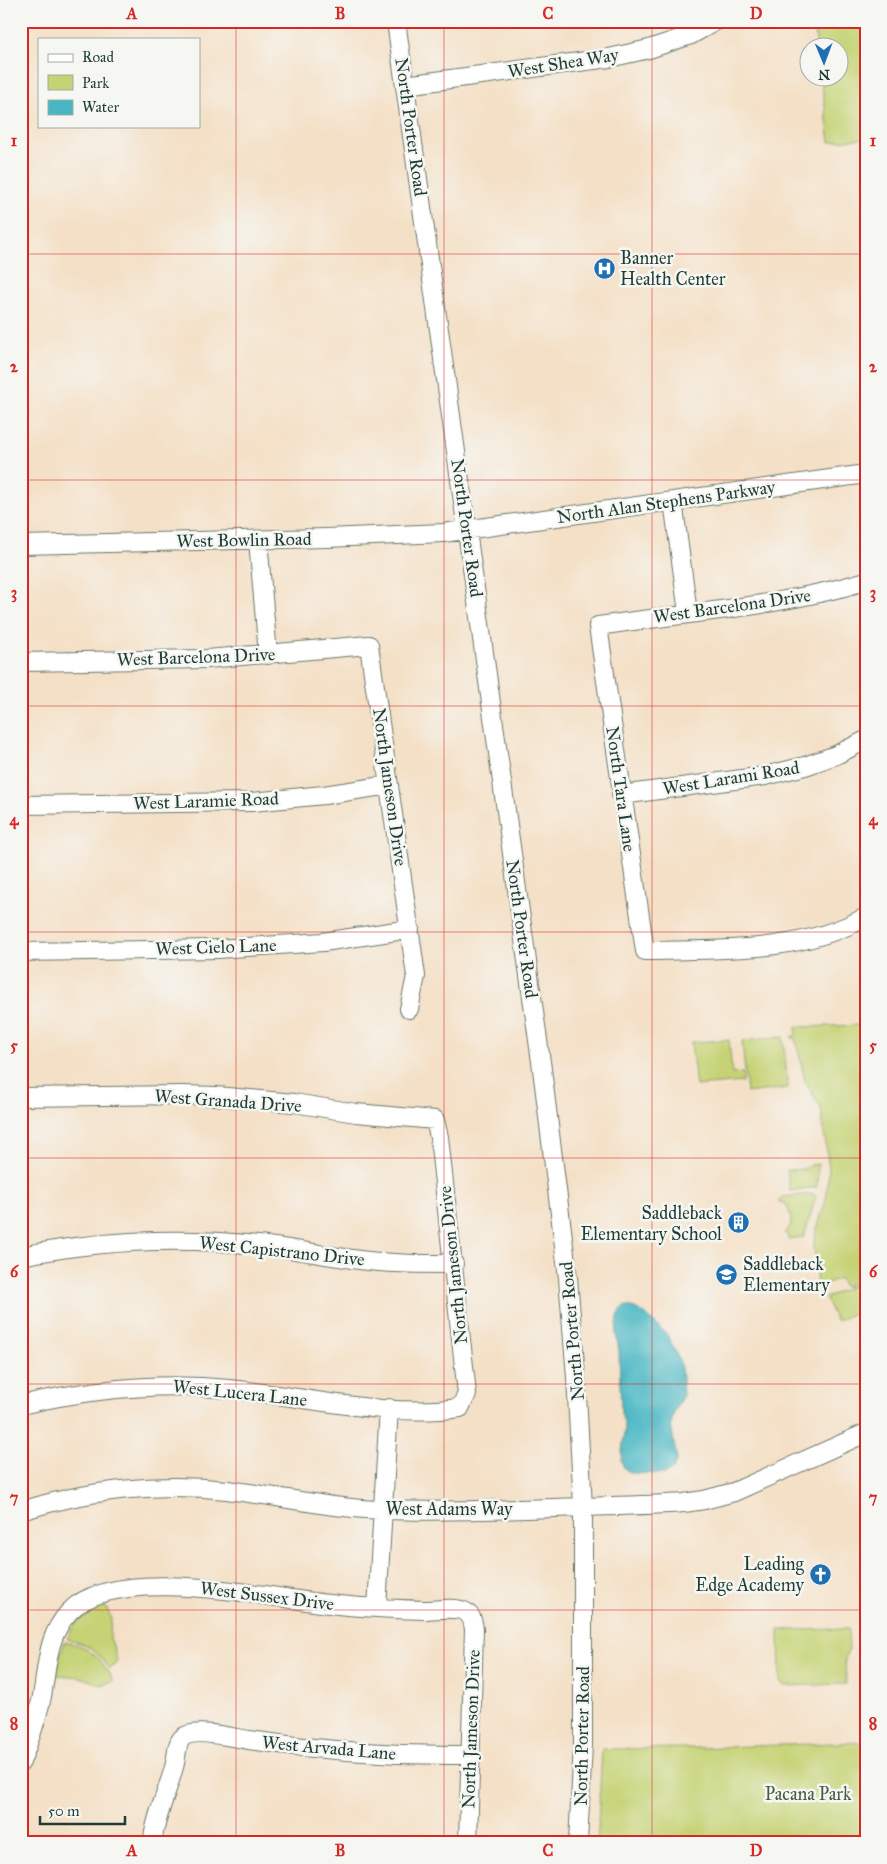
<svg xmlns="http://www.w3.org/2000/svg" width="887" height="1864" font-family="'IM FELL Great Primer',serif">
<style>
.green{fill:#c5d375;stroke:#728854}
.water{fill:#49b7c3;stroke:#347a7c}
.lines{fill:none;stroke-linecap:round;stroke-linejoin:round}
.minor-casing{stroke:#6a7667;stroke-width:20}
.minor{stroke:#fff;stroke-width:18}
.grid{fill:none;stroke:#d62828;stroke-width:1;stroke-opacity:0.55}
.labels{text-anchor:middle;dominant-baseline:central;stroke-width:5;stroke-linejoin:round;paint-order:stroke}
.street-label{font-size:18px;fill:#1f3d34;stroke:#f6f6f2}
.poi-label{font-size:18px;fill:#1f3d34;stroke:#f6f6f2;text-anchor:start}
.park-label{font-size:18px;fill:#405b41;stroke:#f6f6f2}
.neatline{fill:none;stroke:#d62828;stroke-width:2}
.grid-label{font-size:16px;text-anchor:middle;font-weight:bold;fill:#d62828}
</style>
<rect width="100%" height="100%" fill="#f6f6f2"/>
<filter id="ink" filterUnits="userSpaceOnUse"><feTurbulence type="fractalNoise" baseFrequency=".02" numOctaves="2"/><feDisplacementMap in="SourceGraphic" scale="10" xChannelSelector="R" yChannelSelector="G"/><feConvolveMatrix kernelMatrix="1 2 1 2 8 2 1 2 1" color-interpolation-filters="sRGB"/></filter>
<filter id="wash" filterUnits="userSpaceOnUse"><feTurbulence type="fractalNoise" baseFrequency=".0096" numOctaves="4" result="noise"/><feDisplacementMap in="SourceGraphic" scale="20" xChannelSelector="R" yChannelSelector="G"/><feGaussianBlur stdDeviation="1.12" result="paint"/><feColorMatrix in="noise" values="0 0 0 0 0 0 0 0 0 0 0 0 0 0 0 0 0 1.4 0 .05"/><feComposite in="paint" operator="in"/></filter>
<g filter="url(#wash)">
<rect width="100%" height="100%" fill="#f4e0c6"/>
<path class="green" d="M 813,21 L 866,21 L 866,138 L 830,142 L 821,78 L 840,78 L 840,48 L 817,47 Z
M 866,1025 L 866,1282 L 864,1278 L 844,1287 L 839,1278 L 817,1288 L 814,1244 L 815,1235 L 826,1200 L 829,1170 L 821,1108 L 805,1081 L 797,1045 L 795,1039 L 791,1037 L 796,1035 L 796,1027 Z
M 783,1037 L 788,1088 L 747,1093 L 742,1041 Z
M 729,1040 L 732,1074 L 743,1073 L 743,1082 L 696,1086 L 691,1042 Z
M 818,1164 L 817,1187 L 790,1191 L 787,1170 L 804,1169 L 810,1165 Z
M 812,1194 L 816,1196 L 804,1237 L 788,1239 L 787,1234 L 784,1233 C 795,1227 791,1212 785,1203 L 778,1202 L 783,1197 Z
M 863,1281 L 866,1287 L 866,1308 L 836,1321 L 825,1298 Z
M 104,1604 L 111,1617 L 110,1637 L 117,1660 L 115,1665 L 110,1669 C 102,1659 94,1648 82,1644 C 76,1641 71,1642 67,1638 L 77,1622 Z
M 848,1629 L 849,1649 L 845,1657 L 846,1684 L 784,1686 L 780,1681 L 779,1630 Z
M 65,1641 C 70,1643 75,1644 80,1646 C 94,1651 107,1667 113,1681 L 102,1685 L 80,1677 L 56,1675 L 58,1661 Z
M 866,1742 L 866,1843 L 597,1843 L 602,1749 L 695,1748 Z"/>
<path class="water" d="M 626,1306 L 635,1308 L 645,1314 L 668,1336 L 681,1364 L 683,1395 L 674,1412 L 671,1425 L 677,1460 L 673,1469 L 665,1474 L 630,1473 L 624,1468 L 621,1460 L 625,1426 L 621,1413 L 619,1351 L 616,1334 L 618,1316 L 623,1307 Z"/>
</g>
<g filter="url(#ink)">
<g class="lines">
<defs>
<path id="minor" d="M 396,21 L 542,1069 L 568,1278 L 576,1377 L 583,1507 L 583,1744 L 578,1843
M 405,85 L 609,58 L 649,49 L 691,35 L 716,21
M 673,501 L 688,613
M 258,540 L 268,655
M 21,545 L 327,538 L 443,533 L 866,474
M 866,581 C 779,607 687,613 598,626 L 645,951 C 719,949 798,954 866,917
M 21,662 L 207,659 L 369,645 L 416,976 L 409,1009
M 621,795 L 765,776 L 805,766 L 836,755 L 866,740
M 21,805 L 252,802 L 324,795 L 389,785
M 21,952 L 217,949 L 323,942 L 410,929
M 21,1097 L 183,1095 L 216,1096 L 294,1103 L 356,1113 L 435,1120 L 439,1137 L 467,1394 L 460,1408 C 384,1418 305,1396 229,1389 C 159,1382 90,1389 21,1405
M 21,1256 C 99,1240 179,1237 258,1245 C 290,1248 321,1255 352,1259 C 386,1264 420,1264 454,1264
M 21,1511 C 87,1490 159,1482 227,1490 C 280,1496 332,1509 385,1510 C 442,1512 498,1510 555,1508 C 598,1506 641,1506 684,1503 L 704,1500 L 734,1492 L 866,1433
M 377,1608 L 389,1408
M 21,1762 C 29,1742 36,1722 41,1701 C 48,1669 45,1638 69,1612 C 113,1563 270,1598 330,1604 C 362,1608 394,1609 425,1610 C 437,1610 455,1606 466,1612 C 472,1616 473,1622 474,1629 L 468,1843
M 152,1843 C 156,1815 167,1793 174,1767 C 177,1758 176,1744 182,1738 C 193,1727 234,1738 249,1740 C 323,1751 396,1756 471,1755"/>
</defs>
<use href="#minor" class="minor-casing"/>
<use href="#minor" class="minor"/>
</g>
</g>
<path class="grid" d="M 236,21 L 236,1843M 444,21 L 444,1843M 652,21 L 652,1843M 21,254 L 866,254M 21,480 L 866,480M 21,706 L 866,706M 21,932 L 866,932M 21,1158 L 866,1158M 21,1384 L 866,1384M 21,1610 L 866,1610"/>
<defs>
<symbol id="hospital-disc" viewBox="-11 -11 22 22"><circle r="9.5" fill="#1f6fb2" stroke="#f6f6f2"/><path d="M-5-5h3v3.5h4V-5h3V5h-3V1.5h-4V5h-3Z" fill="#fff"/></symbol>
<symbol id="building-disc" viewBox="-11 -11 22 22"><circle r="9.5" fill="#1f6fb2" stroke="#f6f6f2"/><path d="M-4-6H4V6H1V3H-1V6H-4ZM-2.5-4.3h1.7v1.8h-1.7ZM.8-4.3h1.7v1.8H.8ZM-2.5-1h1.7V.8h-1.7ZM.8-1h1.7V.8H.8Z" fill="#fff"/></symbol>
<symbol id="school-disc" viewBox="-11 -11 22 22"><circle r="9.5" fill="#1f6fb2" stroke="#f6f6f2"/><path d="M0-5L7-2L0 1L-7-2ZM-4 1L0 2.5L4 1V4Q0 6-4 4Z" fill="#fff"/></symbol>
<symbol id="church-disc" viewBox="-11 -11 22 22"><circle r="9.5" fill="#1f6fb2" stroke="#f6f6f2"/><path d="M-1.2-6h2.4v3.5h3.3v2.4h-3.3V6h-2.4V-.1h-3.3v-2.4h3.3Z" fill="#fff"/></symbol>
</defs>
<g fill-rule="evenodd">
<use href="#hospital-disc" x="592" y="256" width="25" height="25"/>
<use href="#building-disc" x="726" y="1210" width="25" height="25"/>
<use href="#school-disc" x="714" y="1262" width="25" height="25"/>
<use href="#church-disc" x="808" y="1562" width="25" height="25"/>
</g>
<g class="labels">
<g class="street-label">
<text transform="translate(563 63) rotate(-9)">West Shea Way</text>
<text transform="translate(411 127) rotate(82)">North Porter Road</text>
<text transform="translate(666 502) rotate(-8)">North Alan Stephens Parkway</text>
<text transform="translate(467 528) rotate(82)">North Porter Road</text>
<text transform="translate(244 540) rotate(-1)">West Bowlin Road</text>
<text transform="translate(732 606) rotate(-8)">West Barcelona Drive</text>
<text transform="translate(196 657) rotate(-2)">West Barcelona Drive</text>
<text transform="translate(731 778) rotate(-9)">West Larami Road</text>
<text transform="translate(390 787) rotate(82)">North Jameson Drive</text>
<text transform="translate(621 789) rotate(82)">North Tara Lane</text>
<text transform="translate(206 801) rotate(-2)">West Laramie Road</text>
<text transform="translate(522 929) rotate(82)">North Porter Road</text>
<text transform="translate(216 947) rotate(-2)">West Cielo Lane</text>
<text transform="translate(228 1101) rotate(4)">West Granada Drive</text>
<text transform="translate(282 1251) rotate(6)">West Capistrano Drive</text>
<text transform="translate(453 1265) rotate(-96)">North Jameson Drive</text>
<text transform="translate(572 1331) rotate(-95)">North Porter Road</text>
<text transform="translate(240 1393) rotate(6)">West Lucera Lane</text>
<text x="449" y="1509">West Adams Way</text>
<text transform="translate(267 1596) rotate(7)">West Sussex Drive</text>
<text transform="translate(471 1729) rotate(-88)">North Jameson Drive</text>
<text transform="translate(582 1736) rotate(-89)">North Porter Road</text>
<text transform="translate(329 1748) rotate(5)">West Arvada Lane</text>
</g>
<g class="poi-label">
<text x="620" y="258">Banner<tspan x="620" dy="21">Health Center</tspan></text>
<text x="722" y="1213" text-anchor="end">Saddleback<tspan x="722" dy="21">Elementary School</tspan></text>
<text x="743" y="1264">Saddleback<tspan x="743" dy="21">Elementary</tspan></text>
<text x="804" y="1564" text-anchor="end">Leading<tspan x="804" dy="21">Edge Academy</tspan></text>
</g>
<g class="park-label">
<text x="808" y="1794">Pacana Park</text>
</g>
</g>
<rect width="887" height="1864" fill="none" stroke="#f6f6f2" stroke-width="55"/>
<rect x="38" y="38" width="162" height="90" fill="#f6f6f2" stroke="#a0aca6"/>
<rect x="48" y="54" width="25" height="8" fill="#ffffff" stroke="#a0aca6"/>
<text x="82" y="62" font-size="15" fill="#1f3d34">Road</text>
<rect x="48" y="75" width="25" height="15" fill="#c5d375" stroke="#a0aca6"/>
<text x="82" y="88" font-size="15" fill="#1f3d34">Park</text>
<rect x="48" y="100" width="25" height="15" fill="#49b7c3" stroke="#a0aca6"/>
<text x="82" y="112" font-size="15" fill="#1f3d34">Water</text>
<g transform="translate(824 62) rotate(179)"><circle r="24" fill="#f6f6f2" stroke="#a0aca6"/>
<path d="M0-4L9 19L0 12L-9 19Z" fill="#1f6fb2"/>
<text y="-8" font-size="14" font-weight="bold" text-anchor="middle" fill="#1f3d34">N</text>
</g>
<path d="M40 1816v8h85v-8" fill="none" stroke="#1f3d34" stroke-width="2.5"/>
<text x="48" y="1816" font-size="15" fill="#1f3d34" stroke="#f6f6f2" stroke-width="4" paint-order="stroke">50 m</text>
<rect x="28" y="28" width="832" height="1808" class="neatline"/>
<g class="grid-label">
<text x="132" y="19">A</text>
<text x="340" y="19">B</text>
<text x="548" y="19">C</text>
<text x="756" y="19">D</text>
<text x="14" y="146">1</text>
<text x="873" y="146">1</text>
<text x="14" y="372">2</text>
<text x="873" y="372">2</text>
<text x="14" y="598">3</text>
<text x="873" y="598">3</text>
<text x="14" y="825">4</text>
<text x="873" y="825">4</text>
<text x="14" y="1051">5</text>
<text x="873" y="1051">5</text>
<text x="14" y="1277">6</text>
<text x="873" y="1277">6</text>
<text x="14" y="1503">7</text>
<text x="873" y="1503">7</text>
<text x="14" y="1729">8</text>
<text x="873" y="1729">8</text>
<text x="132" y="1856">A</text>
<text x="340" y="1856">B</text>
<text x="548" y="1856">C</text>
<text x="756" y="1856">D</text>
</g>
</svg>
